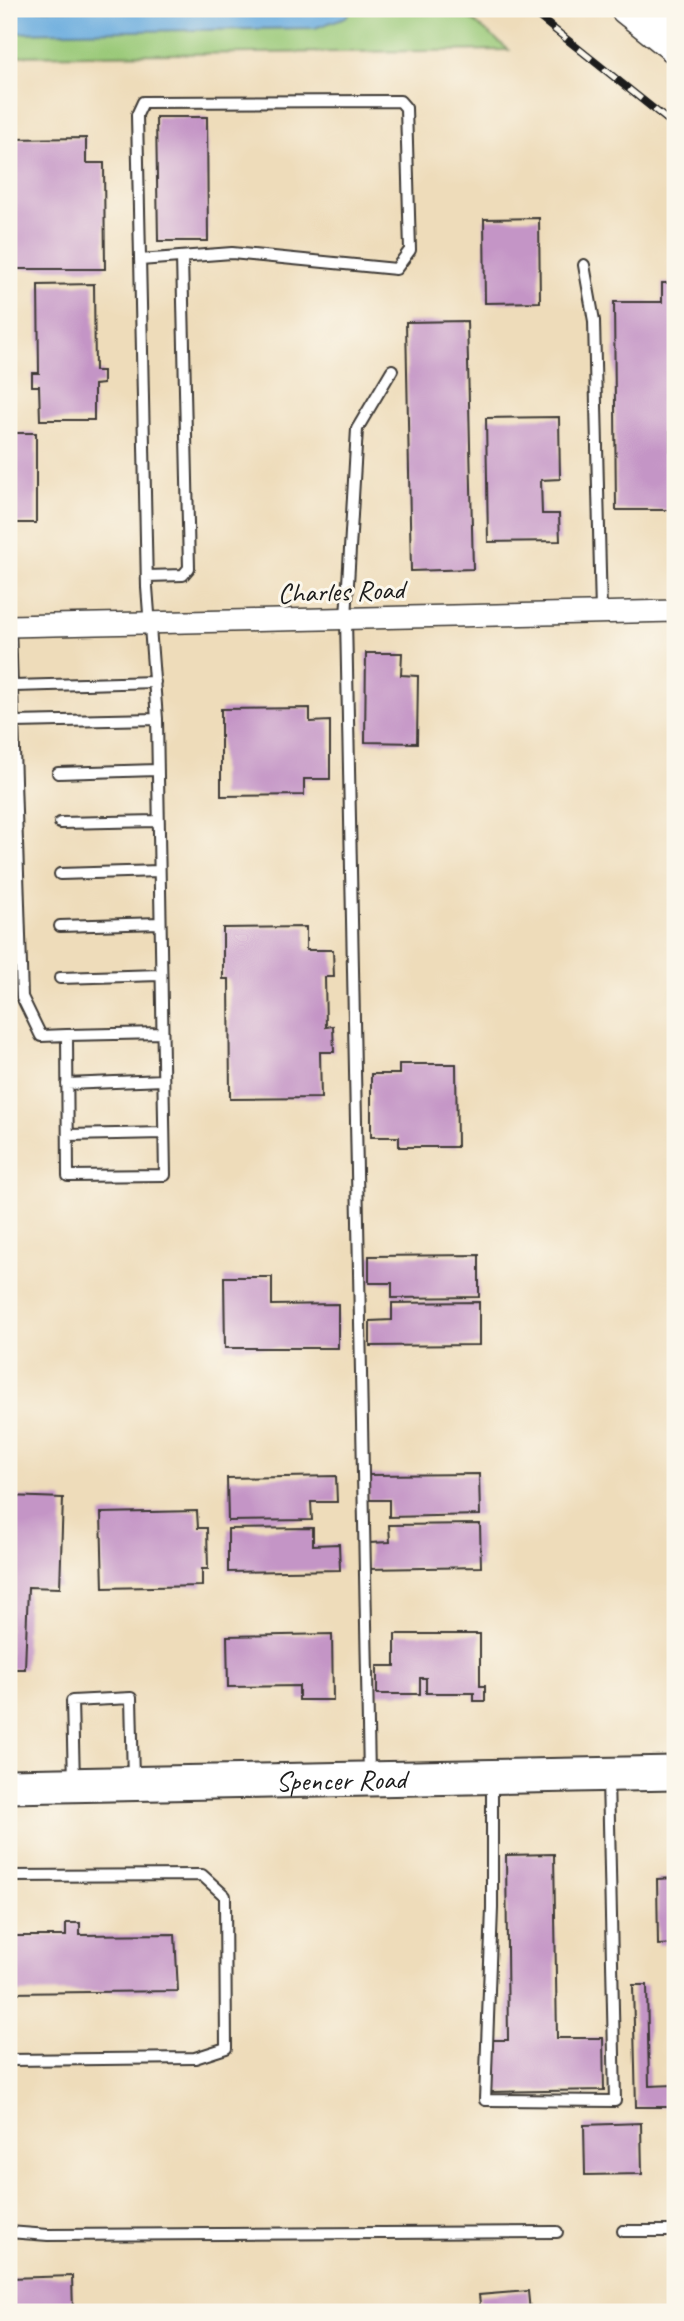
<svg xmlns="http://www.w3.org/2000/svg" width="684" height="2321" font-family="Caveat,sans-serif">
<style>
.green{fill:#9ac978;stroke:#5b724a;stroke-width:2}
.water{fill:#69acde;stroke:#42647d;stroke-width:2}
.building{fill:#c495c6}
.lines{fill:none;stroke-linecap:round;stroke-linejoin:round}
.service-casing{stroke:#3c3934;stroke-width:14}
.minor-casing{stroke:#3c3934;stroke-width:24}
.secondary-casing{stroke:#3c3934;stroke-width:33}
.primary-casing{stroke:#3c3934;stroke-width:37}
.motorway-casing{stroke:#3c3934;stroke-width:42}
.service{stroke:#fff;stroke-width:10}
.minor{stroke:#fff;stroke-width:21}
.secondary{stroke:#fff;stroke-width:30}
.primary{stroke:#fff;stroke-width:33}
.motorway{stroke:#fff;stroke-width:38}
.rail-casing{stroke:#1c1c1c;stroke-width:8}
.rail{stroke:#fbf7ec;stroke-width:5;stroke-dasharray:16;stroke-linecap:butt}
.labels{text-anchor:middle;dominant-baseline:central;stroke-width:6;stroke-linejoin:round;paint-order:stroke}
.street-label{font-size:28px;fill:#1c1c1c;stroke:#fbf7ec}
</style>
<rect width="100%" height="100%" fill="#fbf7ec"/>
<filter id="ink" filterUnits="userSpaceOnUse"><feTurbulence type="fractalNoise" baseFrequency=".0143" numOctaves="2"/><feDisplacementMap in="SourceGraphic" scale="14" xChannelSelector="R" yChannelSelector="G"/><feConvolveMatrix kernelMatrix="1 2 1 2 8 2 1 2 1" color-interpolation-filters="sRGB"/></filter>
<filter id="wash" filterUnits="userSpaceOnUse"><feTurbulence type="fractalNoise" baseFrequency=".00686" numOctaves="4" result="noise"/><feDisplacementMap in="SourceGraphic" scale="28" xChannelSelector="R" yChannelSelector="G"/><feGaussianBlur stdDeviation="1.57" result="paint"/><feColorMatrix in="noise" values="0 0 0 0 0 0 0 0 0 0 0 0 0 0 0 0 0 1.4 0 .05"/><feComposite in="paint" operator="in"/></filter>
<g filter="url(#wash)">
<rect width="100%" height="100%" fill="#eedcba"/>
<path class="green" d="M 9,9 L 459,9 L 509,50 L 9,56 Z"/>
<path class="water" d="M 9,9 L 352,9 L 346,17 L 315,28 L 9,33 Z"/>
<g id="blocks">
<path class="building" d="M 156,117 L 207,117 L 208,241 L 158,241 Z
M 86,138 L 86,163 L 104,163 L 105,269 L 9,269 L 9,139 Z
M 539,218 L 540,302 L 485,303 L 484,219 Z
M 662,283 L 675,283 L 675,408 L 670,408 L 671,510 L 616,510 L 614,302 L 662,302 Z
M 94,284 L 95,371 L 103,371 L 103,384 L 94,385 L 94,420 L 40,420 L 39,386 L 32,386 L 32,373 L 39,373 L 38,285 Z
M 467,321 L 473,569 L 411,571 L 406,322 Z
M 559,417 L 560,479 L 541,480 L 542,514 L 559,514 L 560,541 L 488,542 L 486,418 Z
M 9,433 L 36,433 L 36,523 L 9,523 Z
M 366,653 L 402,653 L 401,675 L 418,676 L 417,743 L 365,742 Z
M 310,708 L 310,722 L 330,721 L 330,779 L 304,779 L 304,795 L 221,796 L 221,709 Z
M 306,927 L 306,950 L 333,950 L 334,977 L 325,977 L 326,1027 L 333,1026 L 334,1052 L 320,1052 L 321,1098 L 230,1099 L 229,979 L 223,979 L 223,928 Z
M 399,1064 L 456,1064 L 457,1147 L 399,1147 L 399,1137 L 371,1137 L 371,1074 L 399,1074 Z
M 479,1255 L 479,1297 L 392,1298 L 392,1283 L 369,1283 L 369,1256 Z
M 224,1277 L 272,1277 L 272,1305 L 338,1304 L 338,1348 L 225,1348 Z
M 479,1302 L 479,1345 L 370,1346 L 370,1321 L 392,1320 L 392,1303 Z
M 479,1474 L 480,1515 L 389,1517 L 389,1500 L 368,1500 L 368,1475 Z
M 336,1476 L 337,1502 L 311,1502 L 312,1520 L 228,1521 L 227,1478 Z
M 9,1496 L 63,1498 L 60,1588 L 28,1587 L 25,1669 L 9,1669 Z
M 197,1511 L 198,1528 L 207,1528 L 208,1569 L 202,1569 L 202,1586 L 103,1588 L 101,1513 Z
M 480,1524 L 481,1567 L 369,1569 L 369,1543 L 390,1542 L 389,1525 Z
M 313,1528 L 313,1545 L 339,1544 L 340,1570 L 228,1572 L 228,1529 Z
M 332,1634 L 333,1700 L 299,1700 L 299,1686 L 228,1687 L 227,1636 Z
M 395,1634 L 480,1634 L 480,1686 L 485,1686 L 485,1701 L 474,1701 L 474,1693 L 426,1693 L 426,1678 L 420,1678 L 420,1694 L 377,1694 L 377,1666 L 395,1666 Z
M 554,1854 L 557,2038 L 603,2038 L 604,2090 L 489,2092 L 489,2040 L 508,2040 L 506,1855 Z
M 675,1878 L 675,1944 L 658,1945 L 657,1879 Z
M 66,1923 L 80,1923 L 80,1935 L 175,1934 L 178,1991 L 9,1993 L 9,1936 L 66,1936 Z
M 633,1985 L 647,1985 L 649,2086 L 675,2085 L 675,2107 L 636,2107 Z
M 641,2123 L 642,2174 L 585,2175 L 584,2125 Z
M 72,2276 L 73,2312 L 9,2312 L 9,2278 Z
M 528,2291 L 530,2312 L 481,2312 L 479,2295 Z"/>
</g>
</g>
<g filter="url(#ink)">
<use href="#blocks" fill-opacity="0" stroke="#3c3934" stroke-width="2"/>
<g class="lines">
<defs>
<path id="service" d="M 584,265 L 594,321 L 601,613
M 147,576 L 183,575 L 189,568 L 182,257
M 10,626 L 22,997 L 41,1036 L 67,1035 L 68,1176 L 165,1175 L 157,719 L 147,587 L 137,115 L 143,102 L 400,101 L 406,108 L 410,250 L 396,269 L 232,253 L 140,260
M 14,686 L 155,682
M 14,722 L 157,719
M 58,773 L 157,770
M 60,823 L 158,821
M 60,874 L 159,871
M 60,926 L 160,923
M 60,978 L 160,975
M 67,1035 L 162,1033
M 67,1084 L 163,1080
M 68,1135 L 164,1133
M 369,1775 L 346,618 L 357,429 L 392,370
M 492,1780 L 492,1908 L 485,2100 L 615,2101 L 608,1777
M 74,1782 L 72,1701 L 131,1698 L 133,1779
M 9,1876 L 202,1875 L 225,1896 L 226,2048 L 195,2058 L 9,2060
M 623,2231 L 675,2231
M 9,2232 L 48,2235 L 557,2232"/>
<path id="minor" d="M 9,626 L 675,611"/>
<path id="secondary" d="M 626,9 L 675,48"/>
<g id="primary">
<path id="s1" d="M 9,1786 L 675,1773"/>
</g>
<path id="motorway" d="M 658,9 L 675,23"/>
</defs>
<use href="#service" class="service-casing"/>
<use href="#minor" class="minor-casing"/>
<use href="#secondary" class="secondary-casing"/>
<use href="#primary" class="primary-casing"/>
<use href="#motorway" class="motorway-casing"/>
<use href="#service" class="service"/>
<use href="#minor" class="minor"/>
<use href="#secondary" class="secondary"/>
<use href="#primary" class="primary"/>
<use href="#motorway" class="motorway"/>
<defs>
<path id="rail" d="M 529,9 L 675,126"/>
</defs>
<use href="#rail" class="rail-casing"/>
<use href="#rail" class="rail"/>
</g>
</g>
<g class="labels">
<g class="street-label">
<text transform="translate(341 591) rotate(-2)">Charles Road</text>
<text stroke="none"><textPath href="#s1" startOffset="332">Spencer Road</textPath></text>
</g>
</g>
<rect width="684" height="2321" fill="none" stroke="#fbf7ec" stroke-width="35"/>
</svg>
